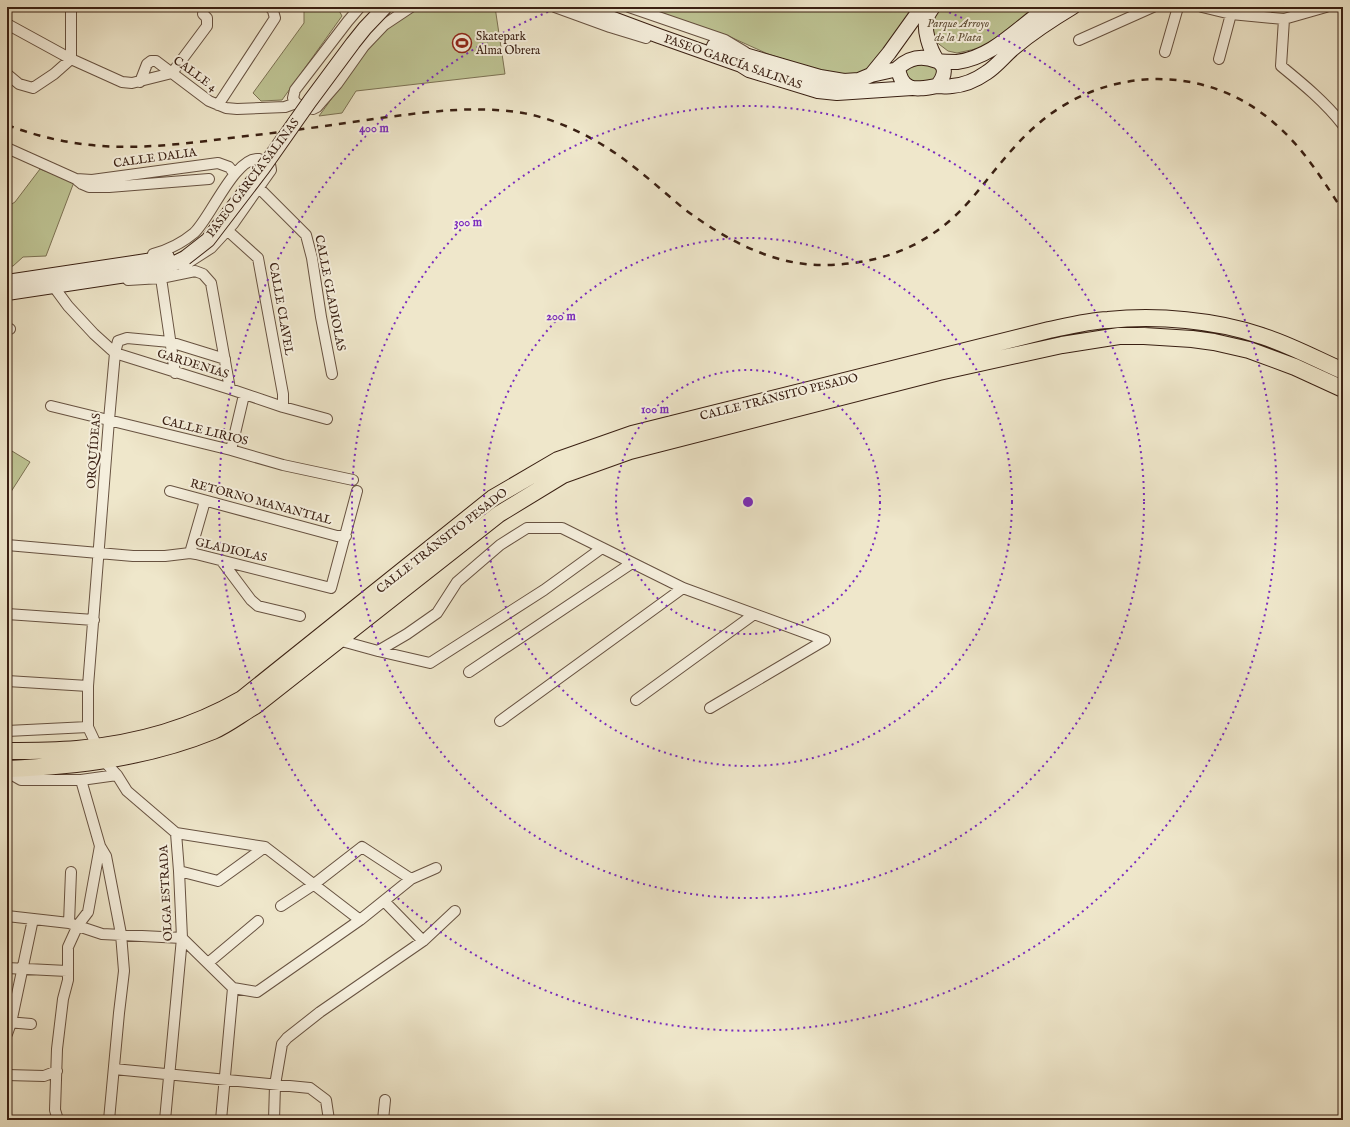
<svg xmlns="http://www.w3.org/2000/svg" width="1350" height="1127" font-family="'IM FELL English',serif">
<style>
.green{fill:#bec494;stroke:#7c7254}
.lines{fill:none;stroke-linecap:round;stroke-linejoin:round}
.street-casing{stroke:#675241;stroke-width:12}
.secondary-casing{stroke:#3a2013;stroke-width:16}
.primary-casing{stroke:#3a2013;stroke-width:18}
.street{stroke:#f5efdd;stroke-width:10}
.secondary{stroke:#f5efdd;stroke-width:14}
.primary{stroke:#efe7cb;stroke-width:16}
.rail{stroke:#3a2013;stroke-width:2.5;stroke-dasharray:7 7;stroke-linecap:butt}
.secondary-bridge-casing{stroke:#3a2013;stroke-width:16;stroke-linecap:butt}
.secondary-bridge{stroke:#f5efdd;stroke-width:14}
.ring{fill:none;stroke:#7b2cbf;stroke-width:2;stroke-dasharray:2 4}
.labels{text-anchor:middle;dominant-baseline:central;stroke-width:4;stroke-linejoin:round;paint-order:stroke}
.park-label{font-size:12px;font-style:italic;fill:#62513a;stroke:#f5efdd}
.poi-label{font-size:12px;fill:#3a2013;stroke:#f5efdd;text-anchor:start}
.street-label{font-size:12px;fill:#3a2013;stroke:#f5efdd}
.centre{fill:#7b2cbf;stroke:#f5efdd;stroke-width:2}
.ring-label{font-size:12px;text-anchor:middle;font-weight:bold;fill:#7b2cbf;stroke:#f5efdd;stroke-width:4;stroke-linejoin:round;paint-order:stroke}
</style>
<rect width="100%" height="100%" fill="#efe7cb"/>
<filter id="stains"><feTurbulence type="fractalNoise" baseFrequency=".005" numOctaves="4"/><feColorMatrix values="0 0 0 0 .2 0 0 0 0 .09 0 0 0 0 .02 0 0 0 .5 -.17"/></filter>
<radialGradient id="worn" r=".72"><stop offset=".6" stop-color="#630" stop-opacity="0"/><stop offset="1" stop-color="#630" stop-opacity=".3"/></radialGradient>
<path class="green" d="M 302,7 L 337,7 L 342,16 L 282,100 L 261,101 L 253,93 L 304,23 L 304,10 Z
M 416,7 L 495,7 L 505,74 L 356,91 L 342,113 L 319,116 C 343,84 380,23 416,7 Z
M 644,7 L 914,7 L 880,59 L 861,74 L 844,74 L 815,69 L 768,54 L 726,35 Z
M 941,7 L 1036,7 L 990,42 L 980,48 L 957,53 L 948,51 L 931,38 L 933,17 Z
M 927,63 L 941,70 L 939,80 L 917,83 L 905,78 L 905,69 L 913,65 Z
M 40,169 L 74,182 L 46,256 L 23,257 L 13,266 L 7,267 L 7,207 L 15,202 Z
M 7,448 L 30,462 L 7,498 Z"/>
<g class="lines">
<defs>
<path id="street" d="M 71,7 L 71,59
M 360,7 L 348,21 L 295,90 L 293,98 L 296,103 L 304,107 L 313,109 L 317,107 L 337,84 L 364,46 L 384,25 L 411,7
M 555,7 L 610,27 L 646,38
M 629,7 L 725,40 L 745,52
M 1202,7 L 1231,14 L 1284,19 L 1326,7
M 1284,19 L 1281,66 C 1303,84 1325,102 1343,125
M 7,24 L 71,59 L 122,82 L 132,83 L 172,73 L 207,26 L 207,18 L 203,14
M 1079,40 L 1153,7
M 1165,52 L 1178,7
M 1219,59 L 1231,14
M 7,74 L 19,84 L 33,88 L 54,74 L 71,59
M 140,82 L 147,64 L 151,61 L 156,61 L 209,101 L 226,108 L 237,109 L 285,107 L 296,103
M 218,105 L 275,18 L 273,11 L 270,7
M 7,148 L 76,179 L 92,180 L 218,163 L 229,167 L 234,173
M 77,180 L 82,184 L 89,187 L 109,187 L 209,179
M 259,188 L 306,235 L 312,258 L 321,317 L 332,374
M 227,230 L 258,258 L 283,394 L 283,407
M 153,254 C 168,250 182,243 194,233 C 210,219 235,156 259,159 C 262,160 266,163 270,164 L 271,170 L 233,224 L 211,248 L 183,266
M 161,278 L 175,373
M 128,280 L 161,278 L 195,271 L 203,274 L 211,283 L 230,389
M 54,287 L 68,306 L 94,334 L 115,353 L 230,389 L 283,407 L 327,419
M 7,328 L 10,329
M 51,406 L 231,450 L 283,465 L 353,480
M 231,450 L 244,395
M 170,491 L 337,536 L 346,536
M 7,545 L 133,556 L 165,556 L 190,553 L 196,554 L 331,588 L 357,491
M 190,553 L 205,501
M 221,560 L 251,600 L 258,606 L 300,616
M 7,614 L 94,620
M 338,640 L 378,651 L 407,634 L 437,613 L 457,582 L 500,545 L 527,528 L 562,528 L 683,588 L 825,640
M 378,651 L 430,663 L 544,590 L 602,548
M 469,672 L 632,563
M 7,681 L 88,686
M 636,700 L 753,615
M 710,708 L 825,640
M 500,721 L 683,588
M 7,731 L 88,727
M 7,772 L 21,780 L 81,780 L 117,775
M 81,780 L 100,846 L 106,856 L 121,934 L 124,971 L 119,1013 L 109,1120
M 176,833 L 265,847 L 360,920
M 179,871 L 218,881 L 265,847
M 384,901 L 423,941
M 281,906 L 313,885 L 362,847 L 411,879
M 7,916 L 69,923 L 102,934 L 182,938
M 69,923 L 71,872
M 182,938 L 233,988 L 221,1120
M 208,963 L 258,921
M 7,968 L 67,971
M 233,988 L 257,992 L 360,920 L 411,879 L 436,868
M 7,1022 L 31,1024
M 7,1034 L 11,1023 L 33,919
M 114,1069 L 310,1088 L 326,1100 L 329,1120
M 7,1075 L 44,1076 L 57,1071
M 58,1120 L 55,1110 L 57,1049 L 63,999 L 68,980 L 68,947 L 78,925 L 88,912 L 100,846
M 165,1120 L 182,938 L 179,871 L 176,833 L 127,791 L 117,775 L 104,761 L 88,727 L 88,686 L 109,420 L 115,353 L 118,341 L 127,338 L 170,342 L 225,359
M 274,1120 L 275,1085 L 282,1044 L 287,1038 L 320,1012 L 423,941 L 455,911
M 383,1120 L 385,1100"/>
<path id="secondary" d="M 581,7 L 659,36 L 741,65 L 749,70 L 818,91 L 837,93 L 912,88
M 933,7 C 931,10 928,14 927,18 C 923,29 930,50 937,60 C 938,62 942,64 943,67 C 946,74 941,81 937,86
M 714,46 L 820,77 L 844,81 L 859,80 L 871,75 L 898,69
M 937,61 C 922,55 910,57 898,68 C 902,94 918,89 937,86 C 942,86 947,87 952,86 C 965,85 976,80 986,73 C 997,66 1005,55 1015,47 C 1033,32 1053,19 1073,7
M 938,61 C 944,62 951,62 957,62 C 994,57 1018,27 1048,7
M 871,75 L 889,53 L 922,7
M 7,282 L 153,260 L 167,257
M 7,293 L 146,272 L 175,263 L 185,258"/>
<path id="primary" d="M 7,751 C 30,751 54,751 77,749 C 134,744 192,728 242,699 L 493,498 L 558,460 L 632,434 L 1049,330 C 1068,326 1088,321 1108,320 C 1157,315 1216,320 1262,336 C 1290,345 1316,359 1343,371
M 7,769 C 77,766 147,758 213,731 C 227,725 241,714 255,706 L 499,514 L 563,475 L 630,451 L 939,372 L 1062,345 L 1119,336 L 1144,336 L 1192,339 L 1214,342 L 1249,350 L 1295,367 L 1343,389"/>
</defs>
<use href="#street" class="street-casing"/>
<use href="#secondary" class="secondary-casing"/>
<use href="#primary" class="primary-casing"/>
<use href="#street" class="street"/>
<use href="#secondary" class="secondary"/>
<use href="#primary" class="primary"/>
<path class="rail" d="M 7,125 C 89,156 153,148 238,137 C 285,132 332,125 380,118 C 427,112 475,105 523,113 C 560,120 595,138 625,160 C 645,175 664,192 683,208 C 724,239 775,267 828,265 C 888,263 934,243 973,197 C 994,172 1013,145 1038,124 C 1105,66 1205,63 1273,122 C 1303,147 1322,179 1343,211"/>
<defs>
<path id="secondary-bridge" d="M 185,258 L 208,240 L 263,168 L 310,101 L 353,43 L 365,28 L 385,7"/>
</defs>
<use href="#secondary-bridge" class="secondary-bridge-casing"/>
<use href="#secondary-bridge" class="secondary-bridge"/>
</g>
<g class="ring">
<circle cx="748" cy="502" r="132"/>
<circle cx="748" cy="502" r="264"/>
<circle cx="748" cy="502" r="396"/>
<path d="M938 8A529 529 0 1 1 558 8"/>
</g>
<defs>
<symbol id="stadium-ring" viewBox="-11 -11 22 22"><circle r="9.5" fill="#f5efdd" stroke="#8f2418" stroke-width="1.5"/><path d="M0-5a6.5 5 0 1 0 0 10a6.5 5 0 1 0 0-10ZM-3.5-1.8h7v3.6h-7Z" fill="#8f2418"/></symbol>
</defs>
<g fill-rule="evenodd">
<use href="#stadium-ring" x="451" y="32" width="22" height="22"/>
</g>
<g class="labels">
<g class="park-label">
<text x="958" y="23">Parque Arroyo<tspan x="958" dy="14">de la Plata</tspan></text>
</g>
<g class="poi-label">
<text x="476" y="36">Skatepark<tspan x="476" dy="14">Alma Obrera</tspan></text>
</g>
<g class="street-label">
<text transform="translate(733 62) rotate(19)">PASEO GARCÍA SALINAS</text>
<text transform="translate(195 74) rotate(36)">CALLE 4</text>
<text transform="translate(155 158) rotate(-8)">CALLE DALIA</text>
<text transform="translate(253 178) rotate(-53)">PASEO GARCÍA SALINAS</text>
<text transform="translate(330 293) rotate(79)">CALLE GLADIOLAS</text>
<text transform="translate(281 309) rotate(80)">CALLE CLAVEL</text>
<text transform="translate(193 364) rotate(17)">GARDENIAS</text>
<text transform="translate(779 397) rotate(-14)">CALLE TRÁNSITO PESADO</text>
<text transform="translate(205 431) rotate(14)">CALLE LIRIOS</text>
<text transform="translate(94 451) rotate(-86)">ORQUÍDEAS</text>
<text transform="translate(261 502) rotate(15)">RETORNO MANANTIAL</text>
<text transform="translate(442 541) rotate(-38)">CALLE TRÁNSITO PESADO</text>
<text transform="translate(231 550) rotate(13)">GLADIOLAS</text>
<text transform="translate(166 893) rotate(-93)">OLGA ESTRADA</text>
</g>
</g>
<circle cx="748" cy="502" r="6" class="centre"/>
<g class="ring-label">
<text x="374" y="132">400 m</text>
<text x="468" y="226">300 m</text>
<text x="561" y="320">200 m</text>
<text x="655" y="413">100 m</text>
</g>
<rect width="1350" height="1127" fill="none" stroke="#efe7cb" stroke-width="24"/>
<rect x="8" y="8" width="1334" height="1111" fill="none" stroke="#3a2013" stroke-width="2"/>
<rect x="12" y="12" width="1326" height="1103" fill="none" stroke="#3a2013"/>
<rect width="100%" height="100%" filter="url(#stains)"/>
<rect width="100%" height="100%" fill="url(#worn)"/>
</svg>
